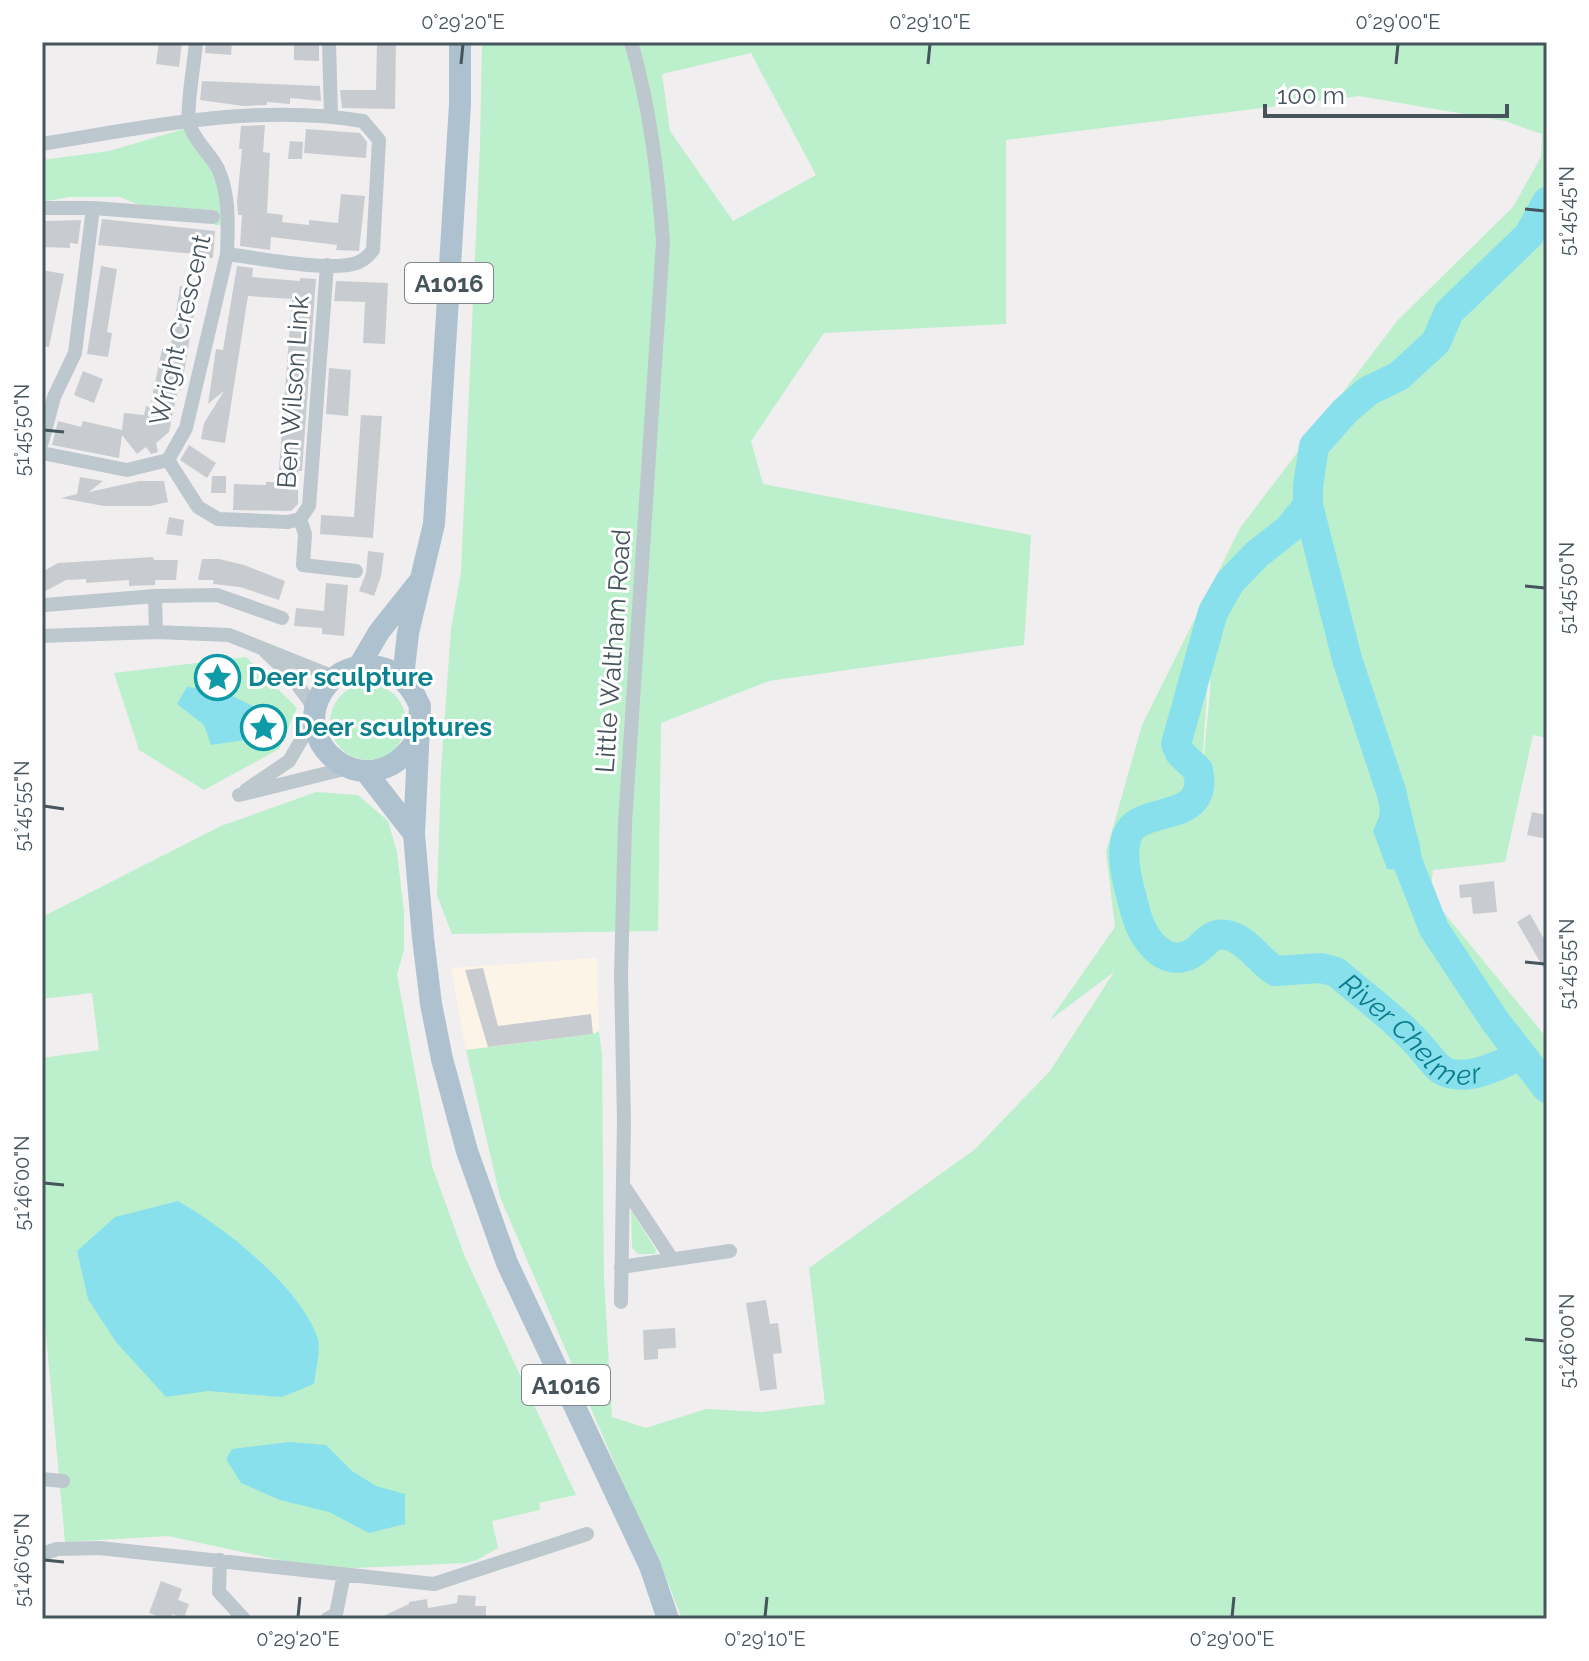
<svg xmlns="http://www.w3.org/2000/svg" width="1589" height="1661" font-family="Raleway,sans-serif">
<style>
.commercial{fill:#fcf4e7}
.green{fill:#bcefcc;fill-rule:evenodd}
.water{fill:#89e0ed}
.lines{fill:none;stroke-linecap:round;stroke-linejoin:round}
.river{stroke:#89e0ed;stroke-width:30}
.building{fill:#c8ccd1}
.minor{stroke:#bcc7ce;stroke-width:14}
.primary{stroke:#aec1ce;stroke-width:22}
.ticks{fill:none;stroke:#46545c;stroke-width:3}
.labels{text-anchor:middle;dominant-baseline:central;stroke-width:6;stroke-linejoin:round;paint-order:stroke}
.shield{fill:#fff;stroke:#7e878d;stroke-width:2}
.shield-label{font-size:24px;font-weight:bold;fill:#46545c}
.street-label{font-size:26px;fill:#46545c;stroke:#fff}
.culture-label{font-size:26px;font-weight:bold;fill:#0d838f;stroke:#fff;text-anchor:start}
.water-label{font-size:28px;font-style:italic;fill:#0c7c8c;stroke:#fff}
.neatline{fill:none;stroke:#46545c;stroke-width:3}
.ticks-label{font-size:20px;text-anchor:middle;fill:#46545c}
</style>
<rect width="100%" height="100%" fill="#f1eeef"/>
<path class="commercial" d="M 597,958 L 599,1031 L 593,1034 L 466,1050 L 451,968 Z"/>
<path class="green" d="M 482,42 L 1547,42 L 1547,738 L 1533,735 L 1505,862 L 1433,870 L 1430,896 L 1547,1038 L 1547,1619 L 682,1619 L 658,1557 L 626,1490 L 500,1197 L 466,1050 L 593,1034 L 599,1031 L 602,1055 L 604,1279 L 612,1417 L 646,1428 L 706,1409 L 761,1412 L 825,1404 L 809,1268 L 974,1150 L 1050,1071 L 1114,972 L 1050,1020 L 1115,927 L 1106,852 L 1142,725 L 1240,528 L 1397,321 L 1513,207 L 1541,157 L 1542,134 L 1505,121 L 1359,96 L 1006,140 L 1006,324 L 824,333 L 751,441 L 763,484 L 1031,535 L 1024,645 L 769,681 L 661,723 L 658,931 L 452,934 L 437,896 L 441,770 L 451,629 L 461,572 L 480,145 ZM 751,53 L 816,175 L 733,221 L 670,131 L 662,74 ZM 1211,636 L 1210,692 L 1203,765 L 1187,797 L 1202,764 Z
M 187,128 C 208,164 221,183 224,225 L 215,225 L 216,210 L 139,205 L 120,197 L 69,197 L 42,202 L 42,160 L 109,151 Z
M 246,657 L 297,708 L 279,749 L 204,790 L 139,750 L 114,673 Z
M330 722a38 38 0 1 1 76 0a38 38 0 1 1-76 0Z
M 316,792 L 358,795 L 388,821 L 397,852 L 404,912 L 404,950 L 397,974 L 432,1166 L 465,1257 L 576,1495 L 539,1503 L 540,1510 L 492,1521 L 498,1548 L 477,1560 L 466,1563 L 354,1568 L 293,1563 L 168,1536 L 65,1542 L 42,1291 L 42,1058 L 99,1050 L 92,993 L 42,999 L 42,917 L 221,826 Z
M 631,1210 L 656,1250 L 655,1254 L 638,1254 L 632,1248 Z"/>
<path class="water" d="M 187,687 L 222,691 L 267,713 L 245,740 L 211,745 L 204,725 L 177,704 Z
M 1396,790 L 1402,813 L 1415,829 L 1420,845 L 1421,862 L 1398,870 L 1387,869 L 1373,831 L 1379,817 L 1381,799 Z
M 178,1201 C 225,1228 297,1284 317,1336 C 322,1348 315,1371 314,1384 L 282,1397 L 208,1391 L 166,1397 L 116,1342 L 88,1299 L 77,1251 L 115,1217 Z
M 289,1442 L 326,1445 L 352,1471 L 376,1486 L 405,1494 L 405,1524 L 369,1533 L 329,1512 L 280,1500 L 241,1483 L 226,1459 L 232,1449 Z"/>
<g class="lines">
<g class="river">
<path d="M 1547,202 L 1529,235 L 1449,312 L 1436,342 L 1399,376 L 1368,391 L 1345,411 L 1314,446 L 1308,486 L 1308,505 L 1347,659 L 1391,791 L 1408,863 L 1434,929 L 1495,1021 L 1547,1088"/>
<path id="s1" d="M 1308,505 L 1289,529 L 1257,554 L 1230,582 L 1213,612 L 1176,744 L 1180,753 L 1198,770 C 1210,827 1138,803 1127,836 C 1119,858 1130,891 1136,914 C 1142,936 1163,969 1191,954 C 1206,946 1210,928 1233,937 C 1249,943 1261,962 1275,971 L 1321,968 L 1336,972 C 1366,998 1399,1021 1425,1052 C 1432,1060 1437,1069 1448,1073 C 1471,1080 1499,1065 1520,1056"/>
</g>
</g>
<path class="building" d="M 159,42 L 182,42 L 179,67 L 156,64 Z
M 206,42 L 232,42 L 231,55 L 205,53 Z
M 294,42 L 319,42 L 319,61 L 294,60 Z
M 377,42 L 396,42 L 395,109 L 342,108 L 340,90 L 376,90 Z
M 202,81 L 320,86 L 321,101 L 290,98 L 290,104 L 267,102 L 267,105 L 243,106 L 200,100 Z
M 265,125 L 263,152 L 270,153 L 267,213 L 283,215 L 282,222 L 309,225 L 309,220 L 338,223 L 341,194 L 365,196 L 359,251 L 336,250 L 337,245 L 271,237 L 270,250 L 240,246 L 242,215 L 238,215 L 237,202 L 242,149 L 239,149 L 241,126 Z
M 306,129 L 360,133 L 367,142 L 366,158 L 304,153 Z
M 290,141 L 303,142 L 302,159 L 288,159 Z
M 102,219 L 215,231 L 213,258 L 195,257 L 195,254 L 98,245 Z
M 81,220 L 78,244 L 70,243 L 70,248 L 42,247 L 42,221 Z
M 101,266 L 117,269 L 107,332 L 112,333 L 108,357 L 87,354 Z
M 237,266 L 253,268 L 252,277 L 300,281 L 300,278 L 316,279 L 302,471 L 298,471 L 298,504 L 291,511 L 233,510 L 234,484 L 266,485 L 266,482 L 278,482 L 292,299 L 248,296 L 225,443 L 201,439 L 204,423 L 224,391 L 208,404 L 216,349 L 223,350 Z
M 42,270 L 64,274 L 49,347 L 42,346 Z
M 336,281 L 388,283 L 385,344 L 363,343 L 365,302 L 334,301 Z
M 180,286 L 198,289 L 181,390 L 178,389 L 169,432 L 156,443 L 158,452 L 151,454 L 146,447 L 137,454 L 122,435 L 119,458 L 52,445 L 58,421 L 81,427 L 83,421 L 122,430 L 124,413 L 144,415 L 146,406 L 150,407 L 162,349 L 170,351 Z
M 329,368 L 351,370 L 348,416 L 326,414 Z
M 83,371 L 103,379 L 94,403 L 74,395 Z
M 361,415 L 382,416 L 373,538 L 320,534 L 321,515 L 354,517 Z
M 189,445 L 216,463 L 207,478 L 180,460 Z
M 212,476 L 226,476 L 226,493 L 211,493 Z
M 80,477 L 103,481 L 89,492 L 139,481 L 164,481 L 168,502 L 150,506 L 104,506 L 61,498 L 77,494 Z
M 169,517 L 184,520 L 182,536 L 166,534 Z
M 368,551 L 384,553 L 381,576 L 374,596 L 359,591 L 366,573 Z
M 153,557 L 154,560 L 178,560 L 176,580 L 155,580 L 155,585 L 129,586 L 129,580 L 86,583 L 86,579 L 66,580 L 42,593 L 42,572 L 58,563 Z
M 202,559 L 219,559 L 244,565 L 285,581 L 279,600 L 240,587 L 213,584 L 214,580 L 198,580 Z
M 326,583 L 348,585 L 344,636 L 322,634 L 322,628 L 294,626 L 296,608 L 324,611 Z
M 1532,812 L 1547,815 L 1547,839 L 1527,835 Z
M 1494,881 L 1497,912 L 1473,914 L 1471,897 L 1460,898 L 1459,885 Z
M 1530,914 L 1547,944 L 1547,974 L 1517,922 Z
M 483,968 L 498,1026 L 591,1014 L 593,1034 L 488,1047 L 465,970 Z
M 766,1300 L 770,1324 L 778,1323 L 782,1353 L 773,1354 L 777,1389 L 760,1391 L 746,1303 Z
M 675,1328 L 676,1348 L 658,1349 L 658,1359 L 644,1360 L 643,1330 Z
M 161,1581 L 182,1589 L 178,1600 L 189,1604 L 184,1618 L 172,1614 L 171,1619 L 166,1619 L 149,1613 Z
M 458,1595 L 476,1596 L 475,1606 L 486,1606 L 486,1619 L 377,1619 L 409,1604 L 409,1602 L 427,1599 L 428,1608 L 457,1603 Z"/>
<g class="lines">
<path class="minor" d="M 329,42 L 331,116
M 42,144 C 147,127 257,103 363,121 L 379,140 L 373,250 C 368,257 362,262 353,264 C 325,271 258,258 227,254
M 42,208 L 93,208 L 213,217
M 42,442 L 54,397 L 75,353 L 93,208
M 42,453 L 127,470 L 168,460 L 186,428 L 227,254 C 228,225 230,196 218,169 C 210,153 193,140 189,122 C 186,108 195,59 196,42
M 168,460 L 198,507 L 218,519 L 288,522 L 300,519 L 309,506 L 327,265
M 300,519 L 305,534 L 303,565 L 356,571
M 155,596 L 156,632
M 45,605 L 155,596 L 217,595 L 282,618
M 42,636 L 156,632 L 229,635 L 334,677
M 266,652 L 291,676 L 315,709
M 246,790 L 289,761 L 314,718
M 239,795 L 348,768
M 623,1185 L 672,1259
M 621,1267 L 730,1251
M 621,1302 L 624,1121 L 621,974 L 625,823 L 663,242 C 658,175 650,107 631,42
M 42,1479 L 63,1481
M 42,1554 L 57,1549 L 99,1548 L 434,1584 L 587,1534
M 220,1560 L 219,1592 L 244,1619
M 327,1619 L 336,1614 L 344,1574"/>
<path class="primary" d="M 359,666 L 379,632 L 418,583
M 403,678 L 408,633 L 434,524 L 460,104 L 460,42
M 417,739 C 369,815 280,739 328,684 C 340,670 354,666 372,666 C 396,668 411,685 420,706 L 414,834 L 423,938 L 431,1004 L 442,1059 L 467,1151 L 507,1263 L 650,1566 L 668,1619
M 366,772 L 414,834"/>
</g>
<path class="ticks" d="M 461,64 L 463,44M 928,64 L 930,44M 1396,64 L 1398,44M 1525,209 L 1545,211M 44,430 L 64,432M 1525,586 L 1545,588M 44,806 L 64,809M 1525,962 L 1545,964M 44,1183 L 64,1185M 1525,1339 L 1545,1341M 44,1560 L 64,1562M 298,1617 L 300,1597M 765,1617 L 767,1597M 1232,1617 L 1234,1597"/>
<defs>
<symbol id="sight-ring" viewBox="-11 -11 22 22"><circle r="9.5" fill="#fff" stroke="#0f9aa8" stroke-width="1.5"/><path d="M0-6L1.8-2.2L6-1.7L2.9 1.2L3.7 5.4L0 3.3L-3.7 5.4L-2.9 1.2L-6-1.7L-1.8-2.2Z" fill="#0f9aa8"/></symbol>
</defs>
<g fill-rule="evenodd">
<use href="#sight-ring" x="192" y="652" width="51" height="51"/>
<use href="#sight-ring" x="238" y="702" width="51" height="51"/>
</g>
<g class="labels">
<g class="shield">
<rect x="405" y="263" width="88" height="40" rx="6"/>
<rect x="522" y="1365" width="88" height="40" rx="6"/>
</g>
<g class="shield-label">
<text x="449" y="283">A1016</text>
<text x="566" y="1385">A1016</text>
</g>
<g class="street-label">
<text transform="translate(180 330) rotate(-77)">Wright Crescent</text>
<text transform="translate(293 392) rotate(-86)">Ben Wilson Link</text>
<text transform="translate(613 651) rotate(-86)">Little Waltham Road</text>
</g>
<g class="culture-label">
<text x="248" y="677">Deer sculpture</text>
<text x="294" y="727">Deer sculptures</text>
</g>
<g class="water-label">
<text stroke="none"><textPath href="#s1" startOffset="846">River Chelmer</textPath></text>
</g>
</g>
<rect width="1589" height="1661" fill="none" stroke="#ffffff" stroke-width="88"/>
<path d="M1265 104v12h242v-12" fill="none" stroke="#46545c" stroke-width="4"/>
<text x="1277" y="104" font-size="24" fill="#46545c" stroke="#ffffff" stroke-width="6" paint-order="stroke">100 m</text>
<rect x="44" y="44" width="1501" height="1573" class="neatline"/>
<g class="ticks-label">
<text x="463" y="29">0°29'20"E</text>
<text x="930" y="29">0°29'10"E</text>
<text x="1398" y="29">0°29'00"E</text>
<text transform="translate(1567 211) rotate(-90)" y="7">51°45'45"N</text>
<text transform="translate(22 430) rotate(-90)" y="7">51°45'50"N</text>
<text transform="translate(1567 588) rotate(-90)" y="7">51°45'50"N</text>
<text transform="translate(22 806) rotate(-90)" y="7">51°45'55"N</text>
<text transform="translate(1567 964) rotate(-90)" y="7">51°45'55"N</text>
<text transform="translate(22 1183) rotate(-90)" y="7">51°46'00"N</text>
<text transform="translate(1567 1341) rotate(-90)" y="7">51°46'00"N</text>
<text transform="translate(22 1560) rotate(-90)" y="7">51°46'05"N</text>
<text x="298" y="1646">0°29'20"E</text>
<text x="765" y="1646">0°29'10"E</text>
<text x="1232" y="1646">0°29'00"E</text>
</g>
</svg>
